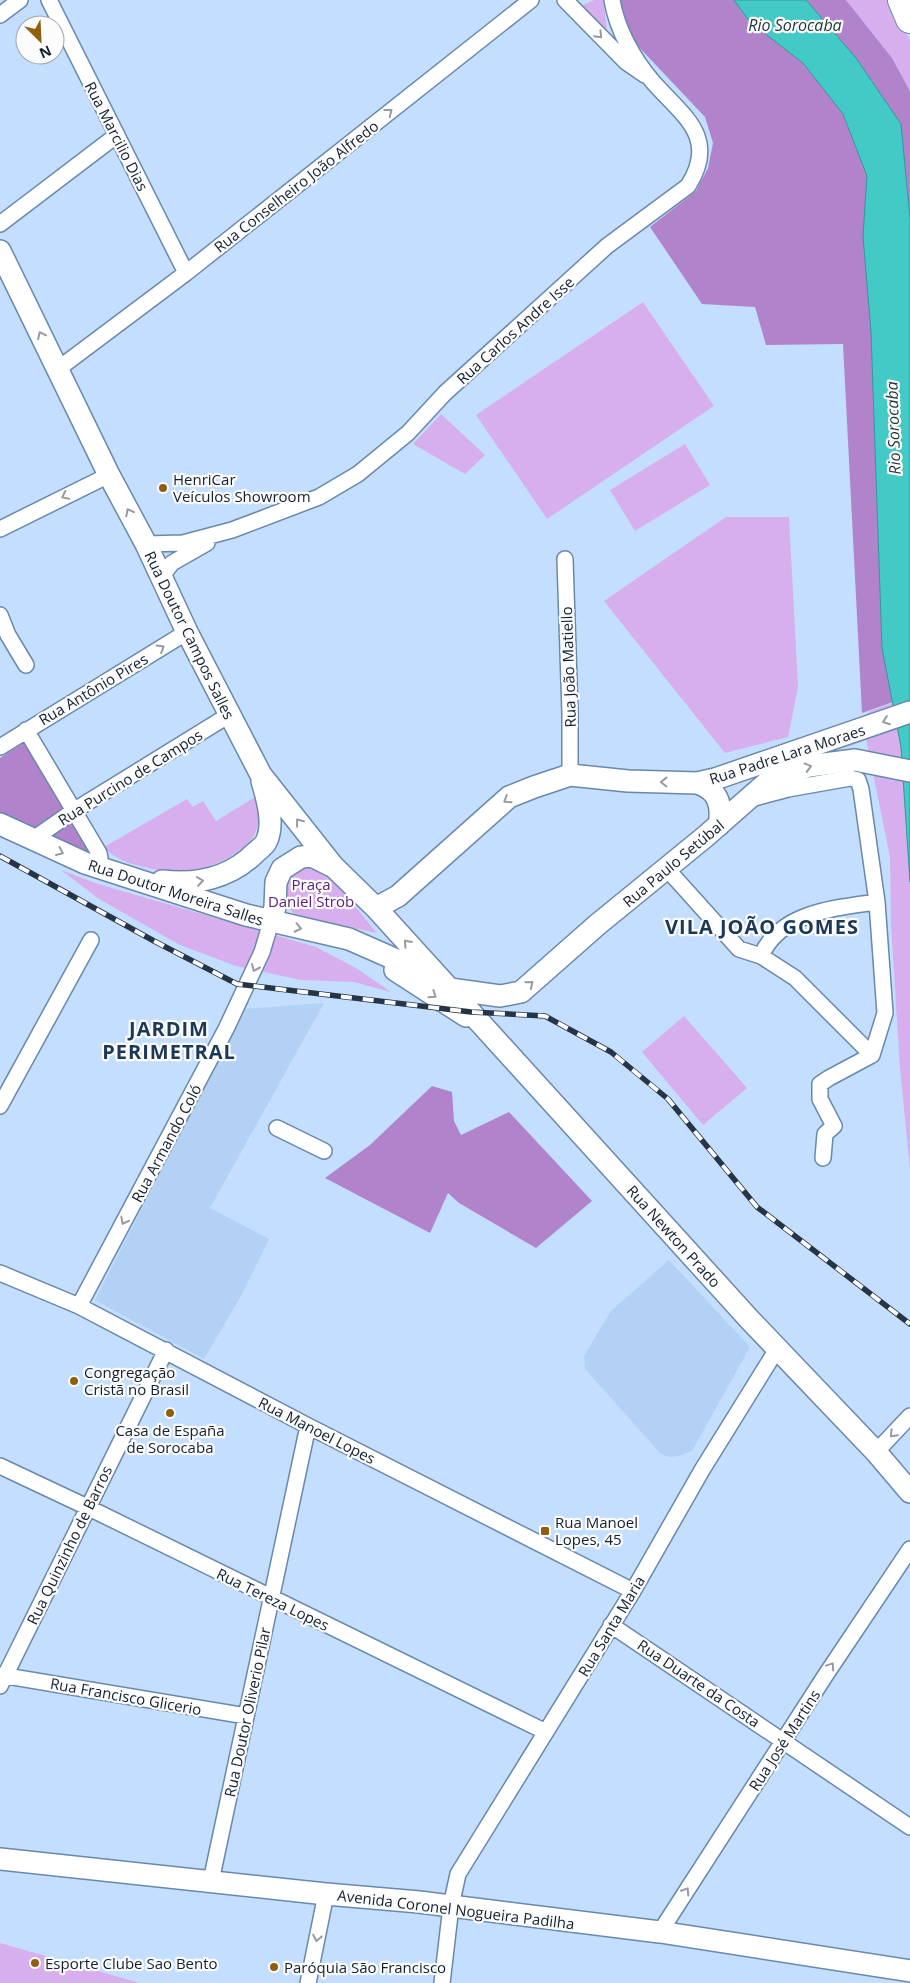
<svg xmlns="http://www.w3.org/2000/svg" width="910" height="1983" font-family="'Open Sans',sans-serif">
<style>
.built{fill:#b2d1f4}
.green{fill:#d7afef}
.forest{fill:#b183cb}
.water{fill:#43cac7;stroke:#359799}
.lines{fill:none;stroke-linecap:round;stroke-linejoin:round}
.street-casing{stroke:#6988ac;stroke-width:18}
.secondary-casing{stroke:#6988ac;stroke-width:24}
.highway-casing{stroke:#6988ac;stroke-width:30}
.street{stroke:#fff;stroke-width:15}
.secondary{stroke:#fff;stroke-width:21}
.highway{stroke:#fff;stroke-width:28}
.rail-casing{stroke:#263545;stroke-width:5.5}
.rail{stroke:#fcfcfc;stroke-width:4;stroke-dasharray:11;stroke-linecap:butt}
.oneway{stroke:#959ba1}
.poi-dot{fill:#905f0c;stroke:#fcfcfc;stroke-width:2}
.labels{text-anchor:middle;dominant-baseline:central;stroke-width:4.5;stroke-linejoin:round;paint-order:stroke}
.street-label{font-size:15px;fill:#13202e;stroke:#fcfcfc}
.poi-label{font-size:15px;fill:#13202e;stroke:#fcfcfc;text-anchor:start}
.park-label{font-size:15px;fill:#5c2278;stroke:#fcfcfc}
.water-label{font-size:16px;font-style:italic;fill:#1f3635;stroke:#fcfcfc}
.district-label{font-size:20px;font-weight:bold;letter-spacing:1px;fill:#1c3857;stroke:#fcfcfc}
</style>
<rect width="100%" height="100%" fill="#c3defe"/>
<path class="built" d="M 324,1003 L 210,1208 L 269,1239 L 242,1294 L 204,1359 L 95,1300 L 244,1009 Z
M 669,1260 L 750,1347 L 692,1451 L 679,1456 L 669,1457 L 661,1454 L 585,1369 L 584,1356 L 611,1311 Z"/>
<path class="green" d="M 594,0 L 603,0 L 607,29 L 605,30 L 583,7 L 583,5 Z
M 846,0 L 893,0 L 910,41 L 910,91 L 892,58 Z
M 643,302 L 714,406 L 547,519 L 476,415 Z
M 441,414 L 485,455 L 465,474 L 413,444 Z
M 685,444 L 710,485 L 635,531 L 610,490 Z
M 726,517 L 789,517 L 798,687 L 788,737 L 725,753 L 604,601 Z
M 910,697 L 910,1169 L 900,1068 L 891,925 L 890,857 L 862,719 L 870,711 Z
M 257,796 C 259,810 261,824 253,837 C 236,861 199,872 171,872 C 163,872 153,869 145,867 C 129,864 115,859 104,847 L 187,799 L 193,807 L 203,801 L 216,821 Z
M 310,865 L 325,870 L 377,933 L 296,916 L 288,907 L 282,896 C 289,876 291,873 310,865 Z
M 61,870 L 98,884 L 316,947 L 356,968 L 391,992 L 354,982 L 301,980 L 236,966 L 180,945 L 99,899 Z
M 684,1016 L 747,1088 L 703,1125 L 642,1052 Z
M 0,1943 L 140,1983 L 0,1983 Z"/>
<path class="forest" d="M 619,0 L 846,0 L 892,58 L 910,91 L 910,696 L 862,713 L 843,344 L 766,345 L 755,307 L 702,304 L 650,227 L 696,191 L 708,168 L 713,143 L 705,117 L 637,45 L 623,18 Z
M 25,742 L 93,853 L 92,857 L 0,814 L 0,758 Z
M 432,1086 L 452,1092 L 454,1121 L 461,1135 L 509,1112 L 592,1201 L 536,1248 L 459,1203 L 448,1193 L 430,1233 L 325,1178 L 370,1145 Z"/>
<path class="water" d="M 734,0 L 806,0 L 856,58 L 901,124 L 910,218 L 910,882 L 901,747 L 882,648 L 871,332 L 863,236 L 867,176 L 843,114 L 803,63 L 750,22 Z"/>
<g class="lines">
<defs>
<path id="street" d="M 49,0 L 186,273
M 565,0 L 626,62 L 645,75
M 0,15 L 20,0
M 0,224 L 117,135
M 58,369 L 186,273 L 531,0
M 0,529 L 109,475
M 146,544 L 183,543 L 232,530 L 319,497 L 358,474 L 408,433 L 445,393 L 607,246 L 688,186 C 719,137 683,116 653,82 C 634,60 617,30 612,0
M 565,559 L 570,713 L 570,775
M 161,577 L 172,563 L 207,543
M 0,615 L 8,635 L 26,665
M 26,730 L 99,853 L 100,858 L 95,863 L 85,863
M 0,747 L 187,632
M 751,799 L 788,789 L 850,778 L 858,780 L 861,789 L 877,902 L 885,1013 L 872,1055
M 32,840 L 75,810 L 229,715
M 667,869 L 739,949 L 761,956 L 795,978 L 872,1055
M 761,956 C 780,912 835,908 877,902
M 0,1106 L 91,940
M 277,1128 L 324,1151
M 823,1158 L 825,1134 L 834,1126 L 820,1099 L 820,1084 L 829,1078 L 872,1055
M 0,1273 L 79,1306 L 308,1426 L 633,1591
M 79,1306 L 226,1029 L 262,952 L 271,922
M 876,1452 L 910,1416
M 0,1466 L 87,1507 L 546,1732
M 611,1625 L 910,1827
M 0,1675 L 246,1716
M 0,1686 L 166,1350
M 211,1881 L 308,1426
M 660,1932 L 825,1676 L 910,1549
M 308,1983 L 326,1894
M 442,1983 L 451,1906 L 458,1874 L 633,1591 L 702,1470 L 777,1349"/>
<path id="secondary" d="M 0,251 L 109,475 L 146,544 L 187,632 L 261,775 L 333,866 L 376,908 L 750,1320 L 876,1452 L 910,1492
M 697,783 C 717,789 723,804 719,825
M 0,824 L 85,863 L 246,915 L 349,939 L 433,976
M 162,881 C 196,885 230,878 255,853 C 258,850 264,846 266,842 C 275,825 267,798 262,781
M 376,908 L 398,896 L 509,797 L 534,787 L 570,775 L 628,781 L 697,783 L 715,779 L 910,712
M 271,922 L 275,907 L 276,882 L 282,869 L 301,857 L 312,856 L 332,866
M 395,970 L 466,1016
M 450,989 L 500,996 L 521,992 L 597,925 L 706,836 L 771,779 L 809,766 L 855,760 L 910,771
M 0,1859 L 326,1894 L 419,1902 L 660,1932 L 910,1971"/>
<path id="highway" d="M 902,0 L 910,19"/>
</defs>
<use href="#street" class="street-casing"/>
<use href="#secondary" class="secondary-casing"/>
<use href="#highway" class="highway-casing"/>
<use href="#street" class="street"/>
<use href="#secondary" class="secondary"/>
<use href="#highway" class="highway"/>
<defs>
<path id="rail" d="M 0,856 L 154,941 L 237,984 L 471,1012 L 545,1016 L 611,1052 L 668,1099 L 757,1207 L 910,1324"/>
</defs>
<use href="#rail" class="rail-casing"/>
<use href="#rail" class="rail"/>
</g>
<defs><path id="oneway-chevron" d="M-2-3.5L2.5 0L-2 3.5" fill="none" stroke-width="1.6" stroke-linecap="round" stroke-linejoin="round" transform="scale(1.25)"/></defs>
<g class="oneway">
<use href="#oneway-chevron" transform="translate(599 35) rotate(46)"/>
<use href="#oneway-chevron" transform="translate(389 112) rotate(-38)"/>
<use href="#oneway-chevron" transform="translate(41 335) rotate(-116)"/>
<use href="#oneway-chevron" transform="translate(65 496) rotate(154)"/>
<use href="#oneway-chevron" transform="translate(129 512) rotate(-118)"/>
<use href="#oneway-chevron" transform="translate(161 648) rotate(-31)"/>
<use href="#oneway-chevron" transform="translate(886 721) rotate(160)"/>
<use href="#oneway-chevron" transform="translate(808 767) rotate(-15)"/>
<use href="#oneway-chevron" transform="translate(664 782) rotate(-179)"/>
<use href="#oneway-chevron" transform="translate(507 800) rotate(147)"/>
<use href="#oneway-chevron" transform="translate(299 822) rotate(-128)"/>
<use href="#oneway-chevron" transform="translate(60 852) rotate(24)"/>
<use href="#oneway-chevron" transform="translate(200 881) rotate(-8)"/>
<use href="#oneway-chevron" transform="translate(298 928) rotate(12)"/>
<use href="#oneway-chevron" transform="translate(407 943) rotate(-132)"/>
<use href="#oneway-chevron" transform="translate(255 968) rotate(114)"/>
<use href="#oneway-chevron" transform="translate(530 984) rotate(-39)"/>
<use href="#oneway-chevron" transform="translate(433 995) rotate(34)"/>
<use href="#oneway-chevron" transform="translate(124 1221) rotate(118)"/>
<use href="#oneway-chevron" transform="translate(893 1434) rotate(134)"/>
<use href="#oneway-chevron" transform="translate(831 1666) rotate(-56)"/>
<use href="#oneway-chevron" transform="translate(686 1891) rotate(-57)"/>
<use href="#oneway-chevron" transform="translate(317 1938) rotate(101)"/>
</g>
<g class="poi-dot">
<circle cx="163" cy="488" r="5"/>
<circle cx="74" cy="1381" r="5"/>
<circle cx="170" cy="1413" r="5"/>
<rect x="540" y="1526" width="10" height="10" rx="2.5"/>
<circle cx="35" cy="1963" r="5"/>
<circle cx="274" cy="1967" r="5"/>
</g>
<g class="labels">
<g class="street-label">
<text transform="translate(117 136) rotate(63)">Rua Marcilio Dias</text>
<text transform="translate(296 186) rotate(-38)">Rua Conselheiro João Alfredo</text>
<text transform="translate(515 330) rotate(-42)">Rua Carlos Andre Isse</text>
<text transform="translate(190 635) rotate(64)">Rua Doutor Campos Salles</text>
<text transform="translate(568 667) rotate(-92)">Rua João Matiello</text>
<text transform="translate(93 689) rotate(-31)">Rua Antônio Pires</text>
<text transform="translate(787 754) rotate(-18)">Rua Padre Lara Moraes</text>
<text transform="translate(130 777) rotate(-32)">Rua Purcino de Campos</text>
<text transform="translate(673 863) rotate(-40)">Rua Paulo Setúbal</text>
<text transform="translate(176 892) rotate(18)">Rua Doutor Moreira Salles</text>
<text transform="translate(166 1143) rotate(-62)">Rua Armando Coló</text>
<text transform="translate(674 1236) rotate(48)">Rua Newton Prado</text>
<text transform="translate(317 1430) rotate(27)">Rua Manoel Lopes</text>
<text transform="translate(69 1545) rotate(-64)">Rua Quinzinho de Barros</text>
<text transform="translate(273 1599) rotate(26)">Rua Tereza Lopes</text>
<text transform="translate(611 1626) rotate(-59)">Rua Santa Maria</text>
<text transform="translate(699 1683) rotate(34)">Rua Duarte da Costa</text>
<text transform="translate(126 1696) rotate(10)">Rua Francisco Glicerio</text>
<text transform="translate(247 1712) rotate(-78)">Rua Doutor Oliverio Pilar</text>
<text transform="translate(784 1740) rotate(-57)">Rua José Martins</text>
<text transform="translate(456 1909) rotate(7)">Avenida Coronel Nogueira Padilha</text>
</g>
<g class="poi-label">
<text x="173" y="479">HenriCar<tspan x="173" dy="17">Veículos Showroom</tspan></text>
<text x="84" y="1372">Congregação<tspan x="84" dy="17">Cristã no Brasil</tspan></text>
<text x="170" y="1430" text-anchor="middle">Casa de España<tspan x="170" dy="17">de Sorocaba</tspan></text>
<text x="555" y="1522">Rua Manoel<tspan x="555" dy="17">Lopes, 45</tspan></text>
<text x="45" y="1963">Esporte Clube Sao Bento</text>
<text x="284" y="1967">Paróquia São Francisco</text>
</g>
<g class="park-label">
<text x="311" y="884">Praça<tspan x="311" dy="17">Daniel Strob</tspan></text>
</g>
<g class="water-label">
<text x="795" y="25">Rio Sorocaba</text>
<text transform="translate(893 428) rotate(-92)">Rio Sorocaba</text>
</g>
<g class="district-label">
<text x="762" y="926">VILA JOÃO GOMES</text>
<text x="169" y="1028">JARDIM<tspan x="169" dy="23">PERIMETRAL</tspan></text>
</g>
</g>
<g transform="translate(40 40) rotate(156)"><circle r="24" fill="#fcfcfc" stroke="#9fa4aa"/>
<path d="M0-4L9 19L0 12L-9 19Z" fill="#905f0c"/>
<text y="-8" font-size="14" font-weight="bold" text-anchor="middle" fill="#13202e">N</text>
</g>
</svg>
